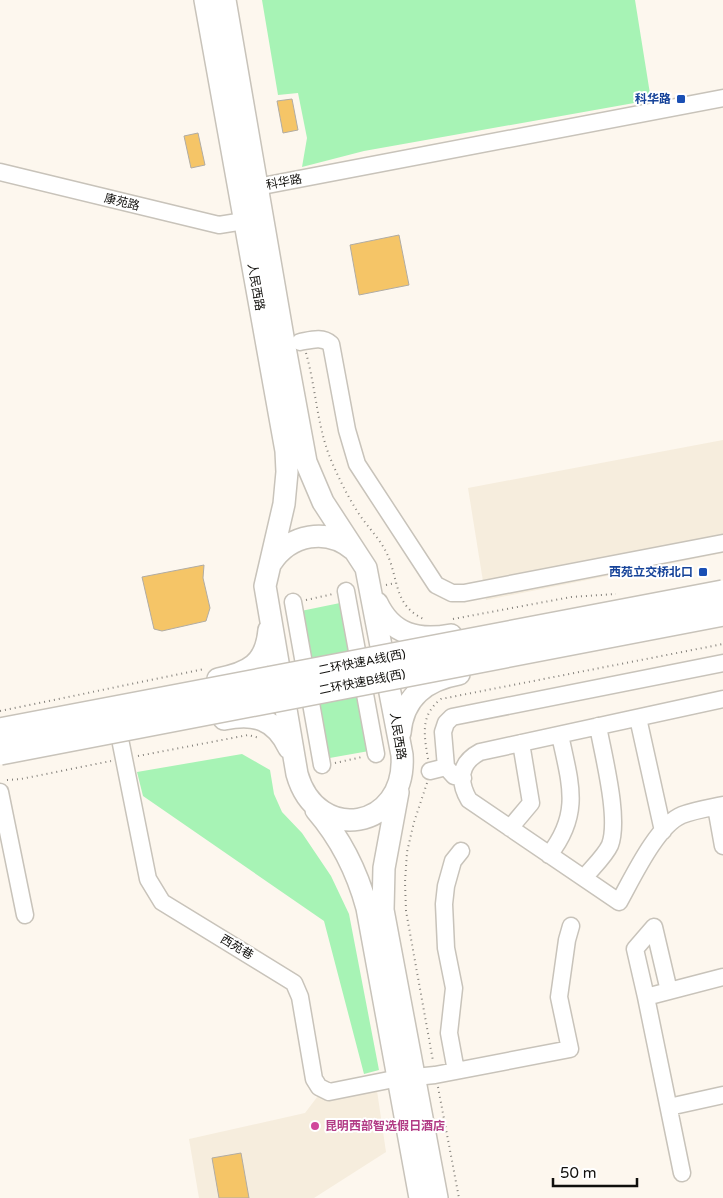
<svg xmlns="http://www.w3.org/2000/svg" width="723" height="1198" font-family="'Varela Round','Noto Sans SC',sans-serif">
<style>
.built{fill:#f6eddd}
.green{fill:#a7f3b5}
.building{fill:#f5c567;stroke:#b1aca3}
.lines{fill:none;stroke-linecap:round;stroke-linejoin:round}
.minor-casing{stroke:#c8c3ba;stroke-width:19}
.major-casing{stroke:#c8c3ba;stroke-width:24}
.path{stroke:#86837d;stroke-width:2;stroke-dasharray:1 4;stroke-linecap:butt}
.minor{stroke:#fff;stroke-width:16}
.major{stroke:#fff;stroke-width:21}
.highway-bridge-casing{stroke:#c8c3ba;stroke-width:28;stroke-linecap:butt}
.highway-bridge{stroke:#fff;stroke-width:25}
.transit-dot{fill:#1a4fb4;stroke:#fff;stroke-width:2}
.hotel-dot{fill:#d1479c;stroke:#fff;stroke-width:2}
.labels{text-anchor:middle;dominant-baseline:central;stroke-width:4;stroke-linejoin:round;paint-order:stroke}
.transit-label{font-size:12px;font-weight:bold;fill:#164399;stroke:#fff;text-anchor:end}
.street-label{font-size:12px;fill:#100f0c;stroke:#fff}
.hotel-label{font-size:12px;font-weight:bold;fill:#b23c85;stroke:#fff;text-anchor:start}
</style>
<rect width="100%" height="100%" fill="#fdf7ee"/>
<path class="built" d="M 723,440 L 723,553 L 486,600 L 468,488 Z
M 375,1077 L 386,1152 L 314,1198 L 199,1198 L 189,1139 L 305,1113 L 324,1088 Z"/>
<path class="green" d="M 262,0 L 635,0 L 651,100 L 364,151 L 302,167 L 307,138 L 298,93 L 278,95 Z
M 340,603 L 369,751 L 324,759 L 296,612 Z
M 242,754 L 270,770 L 274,794 L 282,812 L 302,833 L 331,876 L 349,914 L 379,1070 L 364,1074 L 324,921 L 143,796 L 137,772 Z"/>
<path class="building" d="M 292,99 L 298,130 L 283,133 L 277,101 Z
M 198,133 L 205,165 L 191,168 L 184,136 Z
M 399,235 L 409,285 L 359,295 L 350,245 Z
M 204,565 L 203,578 L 210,608 L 206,621 L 162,631 L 154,629 L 142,577 Z
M 241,1153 L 249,1198 L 219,1198 L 212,1158 Z"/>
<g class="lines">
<defs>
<path id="minor" d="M 0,172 L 219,225 L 244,221
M 257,187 L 723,98
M 300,342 C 311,340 322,336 331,344 L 347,430 L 357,464 L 436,585 L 452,593 L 464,593 L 723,543
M 346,591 L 376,754
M 293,602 L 322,765
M 723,699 L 480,752 C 459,763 458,781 469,800 L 619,902 C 632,879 657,825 682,815 C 695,810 709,808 723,805
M 638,718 L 663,831
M 120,739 L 148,879 L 162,902 L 294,983 L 300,997 L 314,1079 L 319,1087 L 329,1092 L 399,1078
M 430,771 L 446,767
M 463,778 L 454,776 L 446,767 L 443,732 L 446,723 L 452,717 L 723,663
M 0,792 L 25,915
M 716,807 L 723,846
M 510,828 L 531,803 L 521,743
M 549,855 C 582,813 570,783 560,735
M 584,878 C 592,868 605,856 610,845 C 620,818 603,755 598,726
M 646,997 L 635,949 L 654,927 L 669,991
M 456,1071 L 449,1033 L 454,988 L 446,948 L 444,904 L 446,886 L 453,861 L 461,851
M 415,1077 L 435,1075 L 570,1049 L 559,997 L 567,940 L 571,926
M 669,1107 L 723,1095
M 682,1173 L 646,997 L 723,977"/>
<path id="major" d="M 205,0 L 286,451 L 287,472 L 284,504 L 265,586 L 297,774 C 317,845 407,830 402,755 L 366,568 L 323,502 L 306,462 L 283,337 L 225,0
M 271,563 C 290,534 327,527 354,550
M 377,603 C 392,635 418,641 451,635
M 218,679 C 249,673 266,664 269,630
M 224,719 C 254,713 275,718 289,748
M 400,733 C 403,697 426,680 459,674
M 398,792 L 384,868 L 383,910 L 437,1198
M 316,810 C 341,839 357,871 367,908 L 420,1198"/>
</defs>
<use href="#minor" class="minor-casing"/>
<use href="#major" class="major-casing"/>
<path class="path" d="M 306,353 C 316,388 317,427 331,460 C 339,479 348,497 359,514 C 367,526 377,536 384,548 C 400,575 391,606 426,620
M 386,585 L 396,583
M 306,600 L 333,594
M 453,619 L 571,597 L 616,594
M 0,711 L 204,669
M 138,756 L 248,735 L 260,738
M 428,759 C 424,735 420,715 441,699 L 723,644
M 335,763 L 362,757
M 7,780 L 21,779 L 111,761
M 427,783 L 414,822 L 407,852 L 405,882 L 406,911 L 433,1061
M 438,1087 L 459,1198"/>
<use href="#minor" class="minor"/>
<use href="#major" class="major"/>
<defs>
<path id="highway-bridge" d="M 0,731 L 723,593
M 0,752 L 723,613"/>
</defs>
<use href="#highway-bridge" class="highway-bridge-casing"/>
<use href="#highway-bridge" class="highway-bridge"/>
</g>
<g class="transit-dot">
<rect x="676" y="94" width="10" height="10" rx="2.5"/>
<rect x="698" y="567" width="10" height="10" rx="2.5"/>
</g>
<circle class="hotel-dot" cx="315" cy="1126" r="5"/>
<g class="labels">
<g class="transit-label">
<text x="671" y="99">科华路</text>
<text x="693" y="572">西苑立交桥北口</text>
</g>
<g class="street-label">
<text transform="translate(284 182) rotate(-11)">科华路</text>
<text transform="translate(122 202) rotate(14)">康苑路</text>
<text transform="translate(256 287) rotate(80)">人民西路</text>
<text transform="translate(362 662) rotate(-11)">二环快速A线(西)</text>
<text transform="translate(362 682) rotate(-11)">二环快速B线(西)</text>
<text transform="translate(398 736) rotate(81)">人民西路</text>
<text transform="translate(237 947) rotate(31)">西苑巷</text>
</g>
<g class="hotel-label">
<text x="325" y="1126">昆明西部智选假日酒店</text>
</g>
</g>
<path d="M553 1178v8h84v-8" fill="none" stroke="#100f0c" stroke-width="2.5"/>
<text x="560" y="1178" font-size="15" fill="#100f0c" stroke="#ffffff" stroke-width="4" paint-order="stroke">50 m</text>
</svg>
